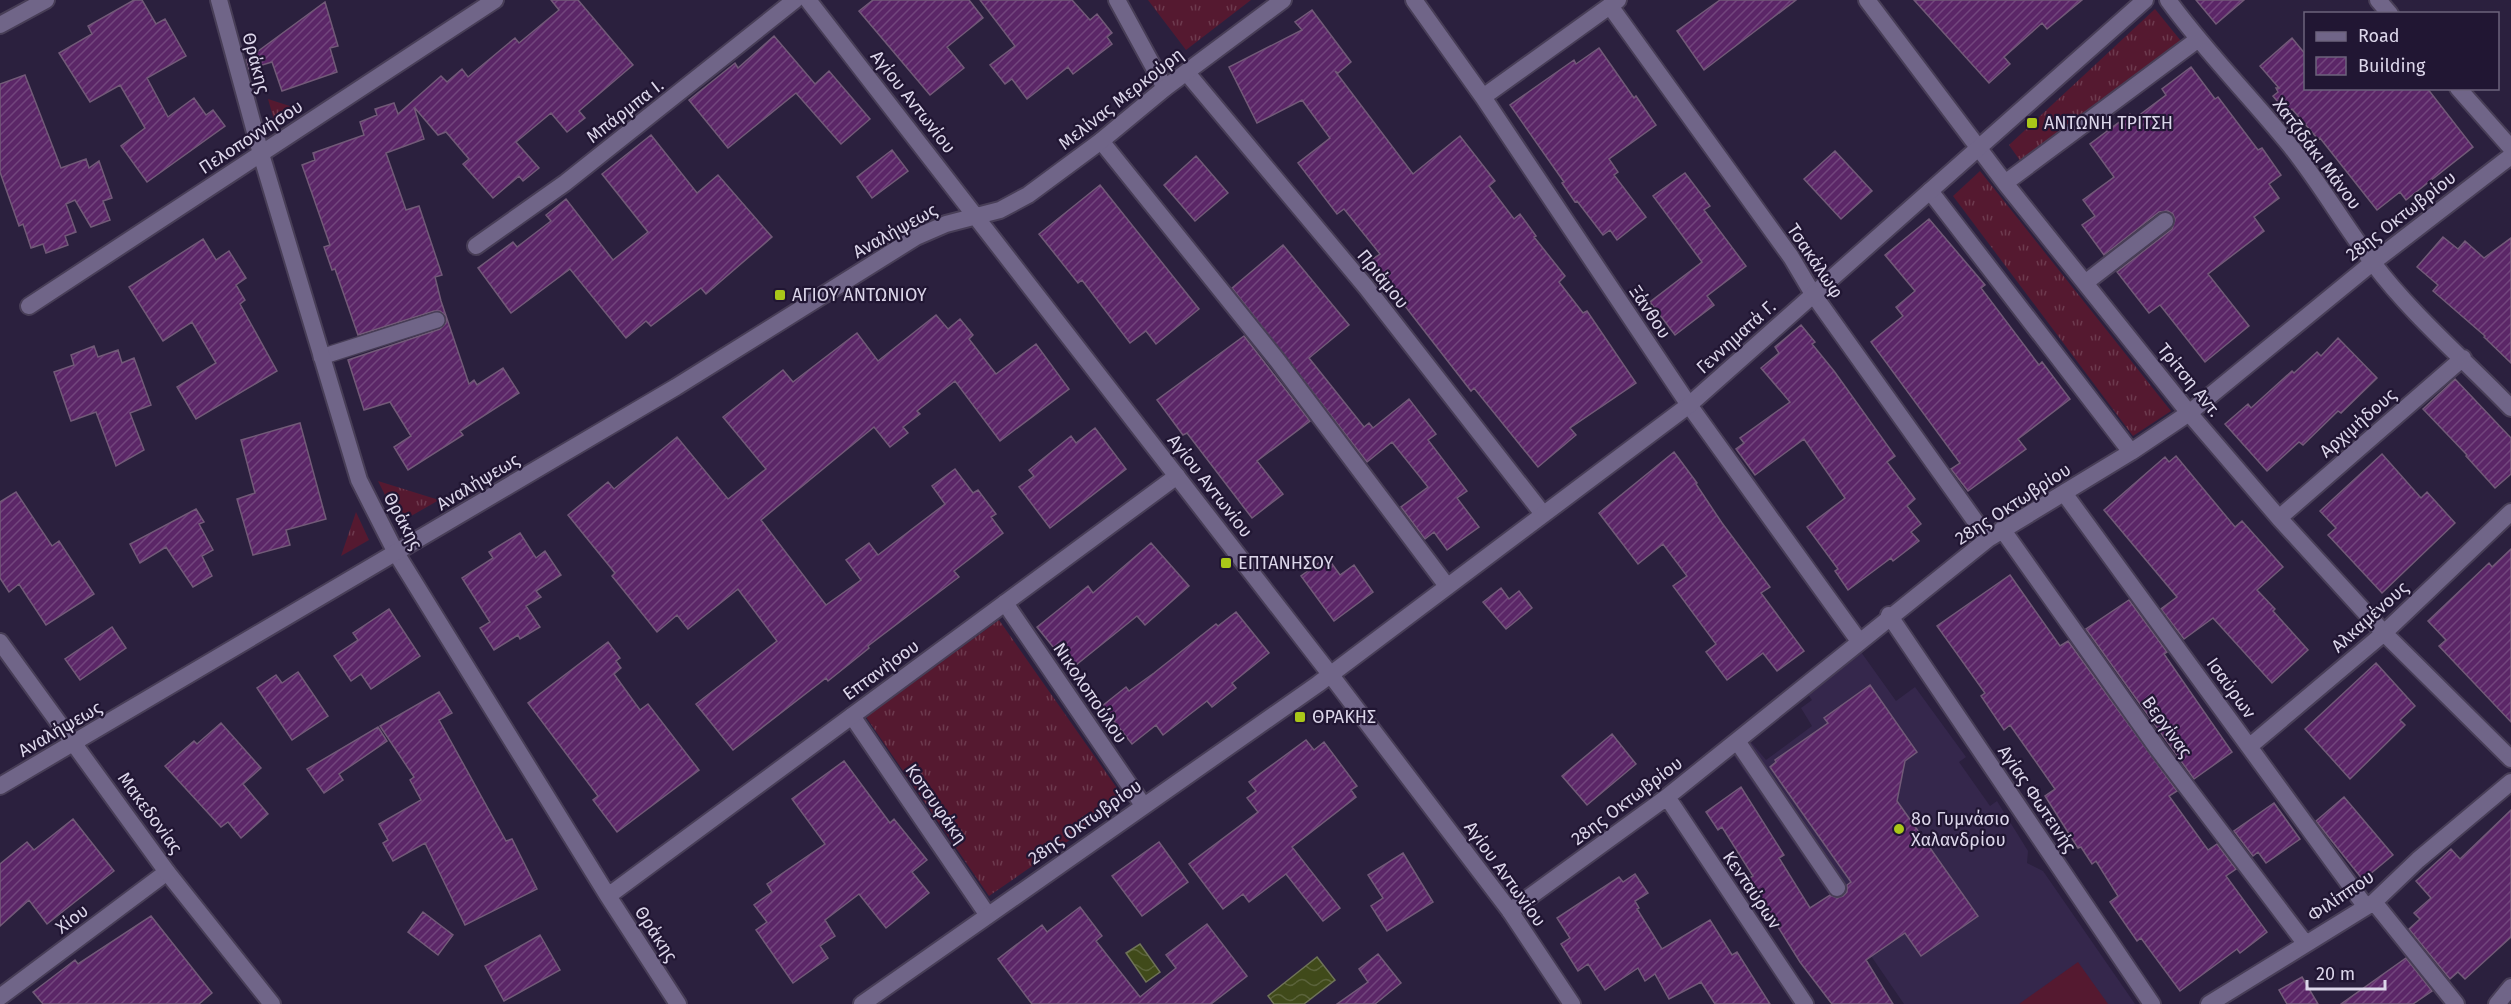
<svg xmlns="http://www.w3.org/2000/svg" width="2511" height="1004" font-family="'Fira Sans',sans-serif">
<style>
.built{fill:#35274c}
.grass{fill:url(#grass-tufts)}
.garden{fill:#551930}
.water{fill:url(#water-waves);stroke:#6f7458;stroke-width:1.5}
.building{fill:url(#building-hatch);stroke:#725a78;stroke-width:1.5}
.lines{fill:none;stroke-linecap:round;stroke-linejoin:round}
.service-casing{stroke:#483e57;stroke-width:18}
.pedestrian-casing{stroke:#483e57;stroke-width:20}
.minor-casing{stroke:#483e57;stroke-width:20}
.tertiary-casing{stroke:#483e57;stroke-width:20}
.service{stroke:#706588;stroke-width:15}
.pedestrian{stroke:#706588;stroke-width:16}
.minor{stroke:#706588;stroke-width:16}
.tertiary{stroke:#706588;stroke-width:16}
.poi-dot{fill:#aac719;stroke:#211633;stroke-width:2}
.labels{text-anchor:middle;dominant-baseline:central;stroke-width:4.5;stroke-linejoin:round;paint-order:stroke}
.street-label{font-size:18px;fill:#dcd6ea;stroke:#211633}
.poi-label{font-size:18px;fill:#dcd6ea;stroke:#211633;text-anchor:start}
</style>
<defs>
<pattern id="grass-tufts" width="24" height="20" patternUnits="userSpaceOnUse" patternTransform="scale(1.5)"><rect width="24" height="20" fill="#551930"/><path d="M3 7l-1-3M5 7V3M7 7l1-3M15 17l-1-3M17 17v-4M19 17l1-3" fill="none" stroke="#6d3a4e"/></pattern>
<pattern id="water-waves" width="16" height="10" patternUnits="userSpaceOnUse" patternTransform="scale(1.5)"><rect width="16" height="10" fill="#404a1a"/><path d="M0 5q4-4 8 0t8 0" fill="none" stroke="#5b633b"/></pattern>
<pattern id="building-hatch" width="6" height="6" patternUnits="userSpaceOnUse" patternTransform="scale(1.5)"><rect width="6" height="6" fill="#5b2667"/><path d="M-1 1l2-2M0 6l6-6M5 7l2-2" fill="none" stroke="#72457d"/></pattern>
</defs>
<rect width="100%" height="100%" fill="#2b203e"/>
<path class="built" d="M 1861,652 L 1896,701 L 1915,687 L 1966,757 L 1959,762 L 1990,806 L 1997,801 L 2028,851 L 2027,863 L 2043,871 L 2135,1004 L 1904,1004 L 1732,753 L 1751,742 L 1766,760 L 1812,726 L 1801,708 L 1812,700 L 1807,693 Z"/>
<path class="grass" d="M 1148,0 L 1251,0 L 1186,50 Z
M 2155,9 L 2181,41 L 2021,162 L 2009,145 Z
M 268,99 L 302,110 L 276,127 Z
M 1980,171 L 2171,411 L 2133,436 L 1953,196 Z
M 378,481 L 439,500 L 399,523 Z
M 356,512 L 369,540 L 341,556 Z
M 999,620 L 1126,801 L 989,896 L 866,717 Z"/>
<path class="garden" d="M 2078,962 L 2108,1004 L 2019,1004 Z"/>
<path class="water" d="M 1140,944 L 1160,972 L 1146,982 L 1126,953 Z
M 1317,957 L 1335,980 L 1304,1004 L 1274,1004 L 1268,996 Z"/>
<path class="building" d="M 134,0 L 142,0 L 156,24 L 165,19 L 186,56 L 147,78 L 168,117 L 194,98 L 206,115 L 213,110 L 225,126 L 147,182 L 121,146 L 145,128 L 120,85 L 90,102 L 59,53 L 92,34 L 88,26 Z
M 551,0 L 578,0 L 633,65 L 579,111 L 585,118 L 567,132 L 551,113 L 516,142 L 539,168 L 523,181 L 519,176 L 493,198 L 463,164 L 469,159 L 446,132 L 438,135 L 414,107 L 424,139 L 386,153 L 406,210 L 419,206 L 442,275 L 435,277 L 441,301 L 469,384 L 474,380 L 477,385 L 503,368 L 519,393 L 460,431 L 463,435 L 408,470 L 394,447 L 411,436 L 390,402 L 364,410 L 348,360 L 440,329 L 446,323 L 446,316 L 440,311 L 434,311 L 358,335 L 335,269 L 332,270 L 324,247 L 330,245 L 302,165 L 315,160 L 313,153 L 364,135 L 360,122 L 377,115 L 375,109 L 394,103 L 398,114 L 441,76 L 447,82 L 462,69 L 468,77 L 515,38 L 519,43 L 559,10 Z
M 873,0 L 969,0 L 983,18 L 947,47 L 964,68 L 930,95 L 859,11 Z
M 980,0 L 1072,0 L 1090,20 L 1097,14 L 1112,33 L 1107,37 L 1112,44 L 1073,74 L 1068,67 L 1027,99 L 1012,79 L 1005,84 L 990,65 L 1015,46 Z
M 1720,0 L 1796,0 L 1704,70 L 1677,31 Z
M 1914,0 L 2082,0 L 2047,29 L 2042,23 L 2004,57 L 2010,64 L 1989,83 Z
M 2196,0 L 2244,0 L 2216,24 Z
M 325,2 L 338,46 L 330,48 L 337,72 L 282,91 L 272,62 L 249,69 L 246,60 Z
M 1312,10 L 1351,62 L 1338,73 L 1335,71 L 1413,174 L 1460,136 L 1495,181 L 1489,186 L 1514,219 L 1520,214 L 1536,236 L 1534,237 L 1565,276 L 1559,282 L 1583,313 L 1587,311 L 1636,383 L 1570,428 L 1576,435 L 1538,467 L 1474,388 L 1471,391 L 1370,261 L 1380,254 L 1344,209 L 1337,214 L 1298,163 L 1330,138 L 1302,100 L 1257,123 L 1229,67 L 1302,30 L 1295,22 Z
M 774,36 L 815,84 L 829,71 L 870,119 L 841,144 L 796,93 L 728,148 L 689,100 L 735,63 L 738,68 Z
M 2292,38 L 2306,55 L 2306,88 L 2427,88 L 2473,147 L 2406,200 L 2400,192 L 2377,210 L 2320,138 L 2318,139 L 2292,109 L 2287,113 L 2273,96 L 2278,92 L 2276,88 L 2279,88 L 2260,66 Z
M 1599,48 L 1634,98 L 1636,96 L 1656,125 L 1609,159 L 1618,172 L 1614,175 L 1646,217 L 1617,240 L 1610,230 L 1603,235 L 1577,201 L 1575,202 L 1562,183 L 1564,182 L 1510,105 L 1574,60 L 1576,64 Z
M 2191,67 L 2215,99 L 2218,97 L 2258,150 L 2262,148 L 2281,175 L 2269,184 L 2279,198 L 2254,217 L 2264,231 L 2208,274 L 2249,326 L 2205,362 L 2160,305 L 2149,313 L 2117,272 L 2172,229 L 2175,220 L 2173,214 L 2168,211 L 2159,212 L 2104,255 L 2082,225 L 2095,216 L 2083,200 L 2114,177 L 2090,144 L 2130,114 L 2134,119 L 2166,95 L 2162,89 Z
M 25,75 L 61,168 L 86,159 L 89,168 L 99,161 L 112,198 L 103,201 L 110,220 L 91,227 L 75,200 L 66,204 L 76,232 L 65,236 L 68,245 L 46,253 L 43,244 L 31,248 L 23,224 L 19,226 L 0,172 L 0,84 Z
M 651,135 L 697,193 L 718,175 L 772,237 L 706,294 L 701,288 L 651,326 L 646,321 L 626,338 L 570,269 L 511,313 L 478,268 L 513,242 L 517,247 L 551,221 L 546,215 L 566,199 L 613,260 L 648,232 L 602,174 Z
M 892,150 L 908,171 L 872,198 L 857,177 Z
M 1835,151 L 1872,191 L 1841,219 L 1804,179 Z
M 1196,156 L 1228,193 L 1195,221 L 1164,185 Z
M 1685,173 L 1710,206 L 1704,210 L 1746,266 L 1707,296 L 1714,305 L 1675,335 L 1650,302 L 1702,262 L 1653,196 Z
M 1100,185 L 1199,309 L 1156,344 L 1146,331 L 1130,343 L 1082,280 L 1078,283 L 1039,234 Z
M 1929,219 L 1985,285 L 1981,288 L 2039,365 L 2042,362 L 2070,399 L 2018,439 L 2026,449 L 1968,491 L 1951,469 L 1960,463 L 1871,342 L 1903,316 L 1896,307 L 1915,291 L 1885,255 Z
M 2443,237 L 2458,249 L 2465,241 L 2484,258 L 2511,238 L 2511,363 L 2484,337 L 2485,336 L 2433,291 L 2438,285 L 2417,267 Z
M 203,239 L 216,260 L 229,251 L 246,278 L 236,285 L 245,300 L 240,304 L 277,371 L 196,419 L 177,387 L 216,363 L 192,322 L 163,341 L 129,287 Z
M 1283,245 L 1349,325 L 1309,358 L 1364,427 L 1369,423 L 1373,428 L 1409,399 L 1436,434 L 1428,440 L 1467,491 L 1457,498 L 1479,527 L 1447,550 L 1434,532 L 1425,539 L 1401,507 L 1428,487 L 1392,442 L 1367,462 L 1232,288 Z
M 936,315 L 948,329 L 960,319 L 973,335 L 969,339 L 996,374 L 1036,344 L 1069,389 L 1000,441 L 955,381 L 917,411 L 920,414 L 903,427 L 908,433 L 890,447 L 874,427 L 761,520 L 826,605 L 861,580 L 846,560 L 869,543 L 878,555 L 945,504 L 932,486 L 955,469 L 973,493 L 978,490 L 996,514 L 991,517 L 1003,533 L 954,571 L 959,577 L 868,646 L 869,648 L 828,681 L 826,678 L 733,750 L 696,704 L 777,641 L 738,589 L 688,629 L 677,615 L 657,632 L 612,576 L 615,573 L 568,515 L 608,482 L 614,489 L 677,437 L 728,499 L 766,469 L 723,417 L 783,370 L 793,382 L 857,333 L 878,361 Z
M 1801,325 L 1815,342 L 1812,344 L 1834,371 L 1895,456 L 1887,462 L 1915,499 L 1907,506 L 1921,524 L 1911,532 L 1919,541 L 1893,561 L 1891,558 L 1848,590 L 1835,571 L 1838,569 L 1807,527 L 1845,498 L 1804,439 L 1755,475 L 1736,449 L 1744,443 L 1740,438 L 1790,402 L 1761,368 L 1779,353 L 1775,347 Z
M 1244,336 L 1310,421 L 1257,461 L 1283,494 L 1252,518 L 1187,433 L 1183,435 L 1157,400 Z
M 2338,338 L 2377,378 L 2341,413 L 2338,411 L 2303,445 L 2299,442 L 2267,471 L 2225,424 L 2248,404 L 2251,408 L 2292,371 L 2294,373 L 2317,352 L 2321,356 Z
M 94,346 L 98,357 L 118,350 L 122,363 L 134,358 L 151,405 L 130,413 L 144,450 L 116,466 L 96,412 L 71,421 L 54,372 L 74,365 L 71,355 Z
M 2455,379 L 2511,438 L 2511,474 L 2495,488 L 2466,456 L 2467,455 L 2423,409 Z
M 300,423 L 326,519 L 286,530 L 290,545 L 253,555 L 237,499 L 255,493 L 241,440 Z
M 1095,428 L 1126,469 L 1050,528 L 1019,487 L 1034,476 L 1029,470 L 1071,436 L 1076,443 Z
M 1674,452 L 1697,483 L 1696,484 L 1722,523 L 1770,587 L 1761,593 L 1804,651 L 1777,671 L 1763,653 L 1727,680 L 1706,652 L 1716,644 L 1673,586 L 1687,576 L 1663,544 L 1638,564 L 1599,513 Z
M 2382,454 L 2421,498 L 2427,492 L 2455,523 L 2382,593 L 2328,535 L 2336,528 L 2320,511 Z
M 2176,456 L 2235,527 L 2242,521 L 2283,567 L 2257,590 L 2275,609 L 2273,611 L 2308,650 L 2272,683 L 2213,618 L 2184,639 L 2161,609 L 2177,597 L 2104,510 L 2165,457 L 2169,462 Z
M 16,492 L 52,546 L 59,541 L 94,594 L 46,625 L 19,584 L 9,592 L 0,578 L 0,502 Z
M 196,509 L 204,522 L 199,524 L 213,550 L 202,556 L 212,576 L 193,587 L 166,547 L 140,563 L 130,544 Z
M 520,533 L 536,558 L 545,551 L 561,575 L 536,591 L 541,597 L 526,606 L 540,627 L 520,639 L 518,635 L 494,650 L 480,628 L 490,622 L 462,578 L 493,558 L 489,552 Z
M 1151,543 L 1189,586 L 1145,625 L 1137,616 L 1071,669 L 1037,627 L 1088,586 L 1093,593 Z
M 2511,549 L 2511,722 L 2439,646 L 2446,640 L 2428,621 L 2489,563 L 2492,567 Z
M 1327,557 L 1340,575 L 1354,565 L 1373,592 L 1334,621 L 1301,576 Z
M 2010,575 L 2060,646 L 2068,641 L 2177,791 L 2169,796 L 2208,850 L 2217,844 L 2236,869 L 2226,876 L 2267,932 L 2240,953 L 2237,949 L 2180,991 L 2141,938 L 2137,941 L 2110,902 L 2118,896 L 2096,861 L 2092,864 L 2081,847 L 2078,848 L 2045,796 L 2055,789 L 2010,725 L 2004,730 L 1981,696 L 1985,693 L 1937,626 Z
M 1501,588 L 1509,599 L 1519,591 L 1532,608 L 1506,629 L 1483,602 Z
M 2129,600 L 2167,652 L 2164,654 L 2232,752 L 2194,779 L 2086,629 Z
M 389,609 L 420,656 L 371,689 L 361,674 L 351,681 L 334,656 L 358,640 L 353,633 Z
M 1236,612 L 1269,653 L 1232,683 L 1236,688 L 1212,707 L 1207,701 L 1163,735 L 1156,725 L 1132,744 L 1102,706 L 1126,687 L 1129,691 L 1154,673 L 1216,624 L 1218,626 Z
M 112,627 L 126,648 L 80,680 L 65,659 Z
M 608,642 L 620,658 L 616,661 L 621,668 L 614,674 L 640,710 L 648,704 L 699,770 L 617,832 L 593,800 L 598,796 L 528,703 Z
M 2376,663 L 2415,706 L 2400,720 L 2405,725 L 2350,779 L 2305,729 Z
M 298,672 L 328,716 L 292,740 L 257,688 L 276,675 L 282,683 Z
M 1870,685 L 1917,752 L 1905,761 L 1897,801 L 1978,916 L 1921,956 L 1905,933 L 1866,960 L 1893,1004 L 1832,1004 L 1800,962 L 1748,879 L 1753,876 L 1722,827 L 1718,830 L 1706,812 L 1741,787 L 1784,855 L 1779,858 L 1810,908 L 1830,895 L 1837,898 L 1843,896 L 1847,892 L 1847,885 L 1851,882 L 1770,767 L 1776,762 L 1775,760 L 1828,723 L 1824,718 Z
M 439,692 L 452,713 L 439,720 L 506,841 L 512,839 L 537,889 L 465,925 L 425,843 L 393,861 L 383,843 L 388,840 L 379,824 L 421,800 L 410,780 L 414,777 L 380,726 Z
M 221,723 L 261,768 L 243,784 L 268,814 L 241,838 L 228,822 L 221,827 L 165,766 L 194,741 L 197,744 Z
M 378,727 L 387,741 L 339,774 L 343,780 L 324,793 L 307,769 Z
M 1612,734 L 1636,764 L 1587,805 L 1562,776 Z
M 1306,740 L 1314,750 L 1324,742 L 1357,786 L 1351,790 L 1356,797 L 1292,847 L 1340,908 L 1323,921 L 1286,874 L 1249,902 L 1243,894 L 1223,909 L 1189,864 L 1258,812 L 1247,798 L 1256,791 L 1249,782 Z
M 844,761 L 890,823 L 894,819 L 927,860 L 912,872 L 929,893 L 886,928 L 859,894 L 825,920 L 835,936 L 820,946 L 828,958 L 793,983 L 756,930 L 767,922 L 754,905 L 772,892 L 767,884 L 825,844 L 792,799 Z
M 2344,797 L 2393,855 L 2363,880 L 2316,821 Z
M 2274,803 L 2300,839 L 2266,863 L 2258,852 L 2253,856 L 2234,831 Z
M 2511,810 L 2511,937 L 2465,979 L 2458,972 L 2450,979 L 2409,929 L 2420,919 L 2414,913 L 2431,898 L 2416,881 L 2451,849 L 2460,859 Z
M 73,819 L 114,871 L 47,924 L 29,900 L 0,926 L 0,864 L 27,842 L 34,850 Z
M 1159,842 L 1188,882 L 1142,916 L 1112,876 Z
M 1403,853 L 1433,902 L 1387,931 L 1371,906 L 1383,898 L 1368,875 Z
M 1635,874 L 1648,893 L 1635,901 L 1639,908 L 1637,909 L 1662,949 L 1710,920 L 1732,955 L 1737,952 L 1770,1004 L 1715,1004 L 1701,982 L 1669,999 L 1655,974 L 1645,981 L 1638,968 L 1605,990 L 1588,964 L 1578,971 L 1561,944 L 1570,938 L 1557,918 L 1619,877 L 1623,882 Z
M 1080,907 L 1102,936 L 1096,941 L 1140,997 L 1176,968 L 1166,955 L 1207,924 L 1247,976 L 1211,1004 L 1032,1004 L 998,959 L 1042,925 L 1047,932 Z
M 423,912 L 453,935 L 438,955 L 408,932 Z
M 151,916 L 212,993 L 199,1004 L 43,1004 L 33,992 L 75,960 L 78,964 Z
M 540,935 L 560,970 L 504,1001 L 485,966 Z
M 1378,954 L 1401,983 L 1375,1004 L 1337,1004 L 1368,982 L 1359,969 Z
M 2406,958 L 2432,991 L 2413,1004 L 2341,1004 Z
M 2302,977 L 2318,1004 L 2287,1004 L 2279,990 Z"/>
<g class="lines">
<defs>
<path id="service" d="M 321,357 L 437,320"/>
<path id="pedestrian" d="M 1005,603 L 1143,805
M 852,716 L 987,914"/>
<path id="minor" d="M 219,0 L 261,154 L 359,480 L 396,553 L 608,896 L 678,1004
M 1117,0 L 1165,88
M 1414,0 L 1483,97 L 1689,405 L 1859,641
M 1867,0 L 2005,183 L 2189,413 L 2279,518 L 2384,633 L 2511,759
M 2168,0 C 2205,51 2249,95 2288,143 C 2319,181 2343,224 2373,263 C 2412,315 2466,361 2511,408
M 2378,0 L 2390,14
M 1610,6 L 1791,257 L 1813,294 L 1988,539
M 0,25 L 46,0
M 1187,73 L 1366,287 L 1543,514
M 2458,88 L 2511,148
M 1483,97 L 1618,0
M 1101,141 L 1277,360 L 1447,586
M 2005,183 L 2197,40
M 1930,191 L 2131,452
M 476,246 L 565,183 L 795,0
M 2085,283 L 2165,221
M 29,306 L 495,0
M 2064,493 L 2366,907
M 2279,518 L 2463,358
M 2002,529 L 2158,749 L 2305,943
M 1889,615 L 2152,1004
M 1737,741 L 1837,888
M 2250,746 L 2384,633 L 2511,512
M 1667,797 L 1805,1004
M 608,896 L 1177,476
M 2374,902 L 2456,1004
M 1510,911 L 1667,797 L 1988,539 L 2131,452 L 2189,413 L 2372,263 L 2511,156
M 0,997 L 167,872
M 2209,1004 L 2374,902 L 2418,860 L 2511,782
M 2497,1004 L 2511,987"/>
<path id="tertiary" d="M 808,0 L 1330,674 L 1510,911 L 1572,1004
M 0,642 L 167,872 L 272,1004
M 0,786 L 676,387 L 916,237 L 946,224 L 1000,210 L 1028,195 L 1101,141 L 1165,88 L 1283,0
M 862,1004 L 1318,684 L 1689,405 L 2145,0"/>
</defs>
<use href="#service" class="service-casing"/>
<use href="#pedestrian" class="pedestrian-casing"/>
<use href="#minor" class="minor-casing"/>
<use href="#tertiary" class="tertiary-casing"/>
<use href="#service" class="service"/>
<use href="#pedestrian" class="pedestrian"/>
<use href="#minor" class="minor"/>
<use href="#tertiary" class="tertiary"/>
</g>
<g class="poi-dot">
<rect x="2026" y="117" width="12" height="12" rx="3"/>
<rect x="774" y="289" width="12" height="12" rx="3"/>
<rect x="1220" y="557" width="12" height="12" rx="3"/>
<rect x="1294" y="711" width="12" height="12" rx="3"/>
<circle cx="1899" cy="829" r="6"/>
</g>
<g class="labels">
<g class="street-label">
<text transform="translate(256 63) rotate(75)">Θράκης</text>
<text transform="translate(1121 99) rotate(-38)">Μελίνας Μερκούρη</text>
<text transform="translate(913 102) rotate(52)">Αγίου Αντωνίου</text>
<text transform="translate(625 111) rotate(-38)">Μπάρμπα Ι.</text>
<text transform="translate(251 137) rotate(-33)">Πελοποννήσου</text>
<text transform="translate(2317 154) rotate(53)">Χατζιδάκι Μάνου</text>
<text transform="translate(2401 216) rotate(-38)">28ης Οκτωβρίου</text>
<text transform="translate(895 231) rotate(-29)">Αναλήψεως</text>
<text transform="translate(1815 261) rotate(56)">Τσακάλωφ</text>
<text transform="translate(1383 279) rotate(51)">Πριάμου</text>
<text transform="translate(1650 312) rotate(56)">Ξάνθου</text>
<text transform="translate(1736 337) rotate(-42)">Γεννηματά Γ.</text>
<text transform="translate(2189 380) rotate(51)">Τρίτση Αντ.</text>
<text transform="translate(2358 423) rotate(-41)">Αρχιμήδους</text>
<text transform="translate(478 482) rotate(-31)">Αναλήψεως</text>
<text transform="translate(1210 486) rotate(52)">Αγίου Αντωνίου</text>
<text transform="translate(2013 504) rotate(-33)">28ης Οκτωβρίου</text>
<text transform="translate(403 521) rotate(62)">Θράκης</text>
<text transform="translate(2370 617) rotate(-42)">Αλκαμένους</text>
<text transform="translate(881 670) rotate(-36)">Επτανήσου</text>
<text transform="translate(2231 688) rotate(54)">Ισαύρων</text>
<text transform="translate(1090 693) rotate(56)">Νικολοπούλου</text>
<text transform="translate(2167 727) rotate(54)">Βεργίνας</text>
<text transform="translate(60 729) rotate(-30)">Αναλήψεως</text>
<text transform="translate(2037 799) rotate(56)">Αγίας Φωτεινής</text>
<text transform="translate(1627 801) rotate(-37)">28ης Οκτωβρίου</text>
<text transform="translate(936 804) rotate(55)">Κοτσυφάκη</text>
<text transform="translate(150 813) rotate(54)">Μακεδονίας</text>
<text transform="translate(1085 822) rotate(-35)">28ης Οκτωβρίου</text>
<text transform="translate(1505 874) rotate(54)">Αγίου Αντωνίου</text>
<text transform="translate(1752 890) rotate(56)">Κενταύρων</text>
<text transform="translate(2341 896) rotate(-34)">Φιλίππου</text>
<text transform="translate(72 919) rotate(-37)">Χίου</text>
<text transform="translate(656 934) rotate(57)">Θράκης</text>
</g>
<g class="poi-label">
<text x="2044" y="123">ΑΝΤΩΝΗ ΤΡΙΤΣΗ</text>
<text x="792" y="295">ΑΓΙΟΥ ΑΝΤΩΝΙΟΥ</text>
<text x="1238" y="563">ΕΠΤΑΝΗΣΟΥ</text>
<text x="1312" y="717">ΘΡΑΚΗΣ</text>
<text x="1911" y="819">8ο Γυμνάσιο<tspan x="1911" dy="21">Χαλανδρίου</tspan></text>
</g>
</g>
<rect x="2304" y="12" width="195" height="78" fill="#211633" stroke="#6c637c" stroke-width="1.5"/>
<rect x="2316" y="32" width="30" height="9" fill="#706588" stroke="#6c637c" stroke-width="1.5"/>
<text x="2358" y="42" font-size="18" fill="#dcd6ea">Road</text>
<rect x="2316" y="57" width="30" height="18" fill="url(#building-hatch)" stroke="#6c637c" stroke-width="1.5"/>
<text x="2358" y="72" font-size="18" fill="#dcd6ea">Building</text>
<path d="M2307 980v9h78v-9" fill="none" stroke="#dcd6ea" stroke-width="3"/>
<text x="2316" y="980" font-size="18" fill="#dcd6ea" stroke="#211633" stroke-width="4.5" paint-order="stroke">20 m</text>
</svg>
